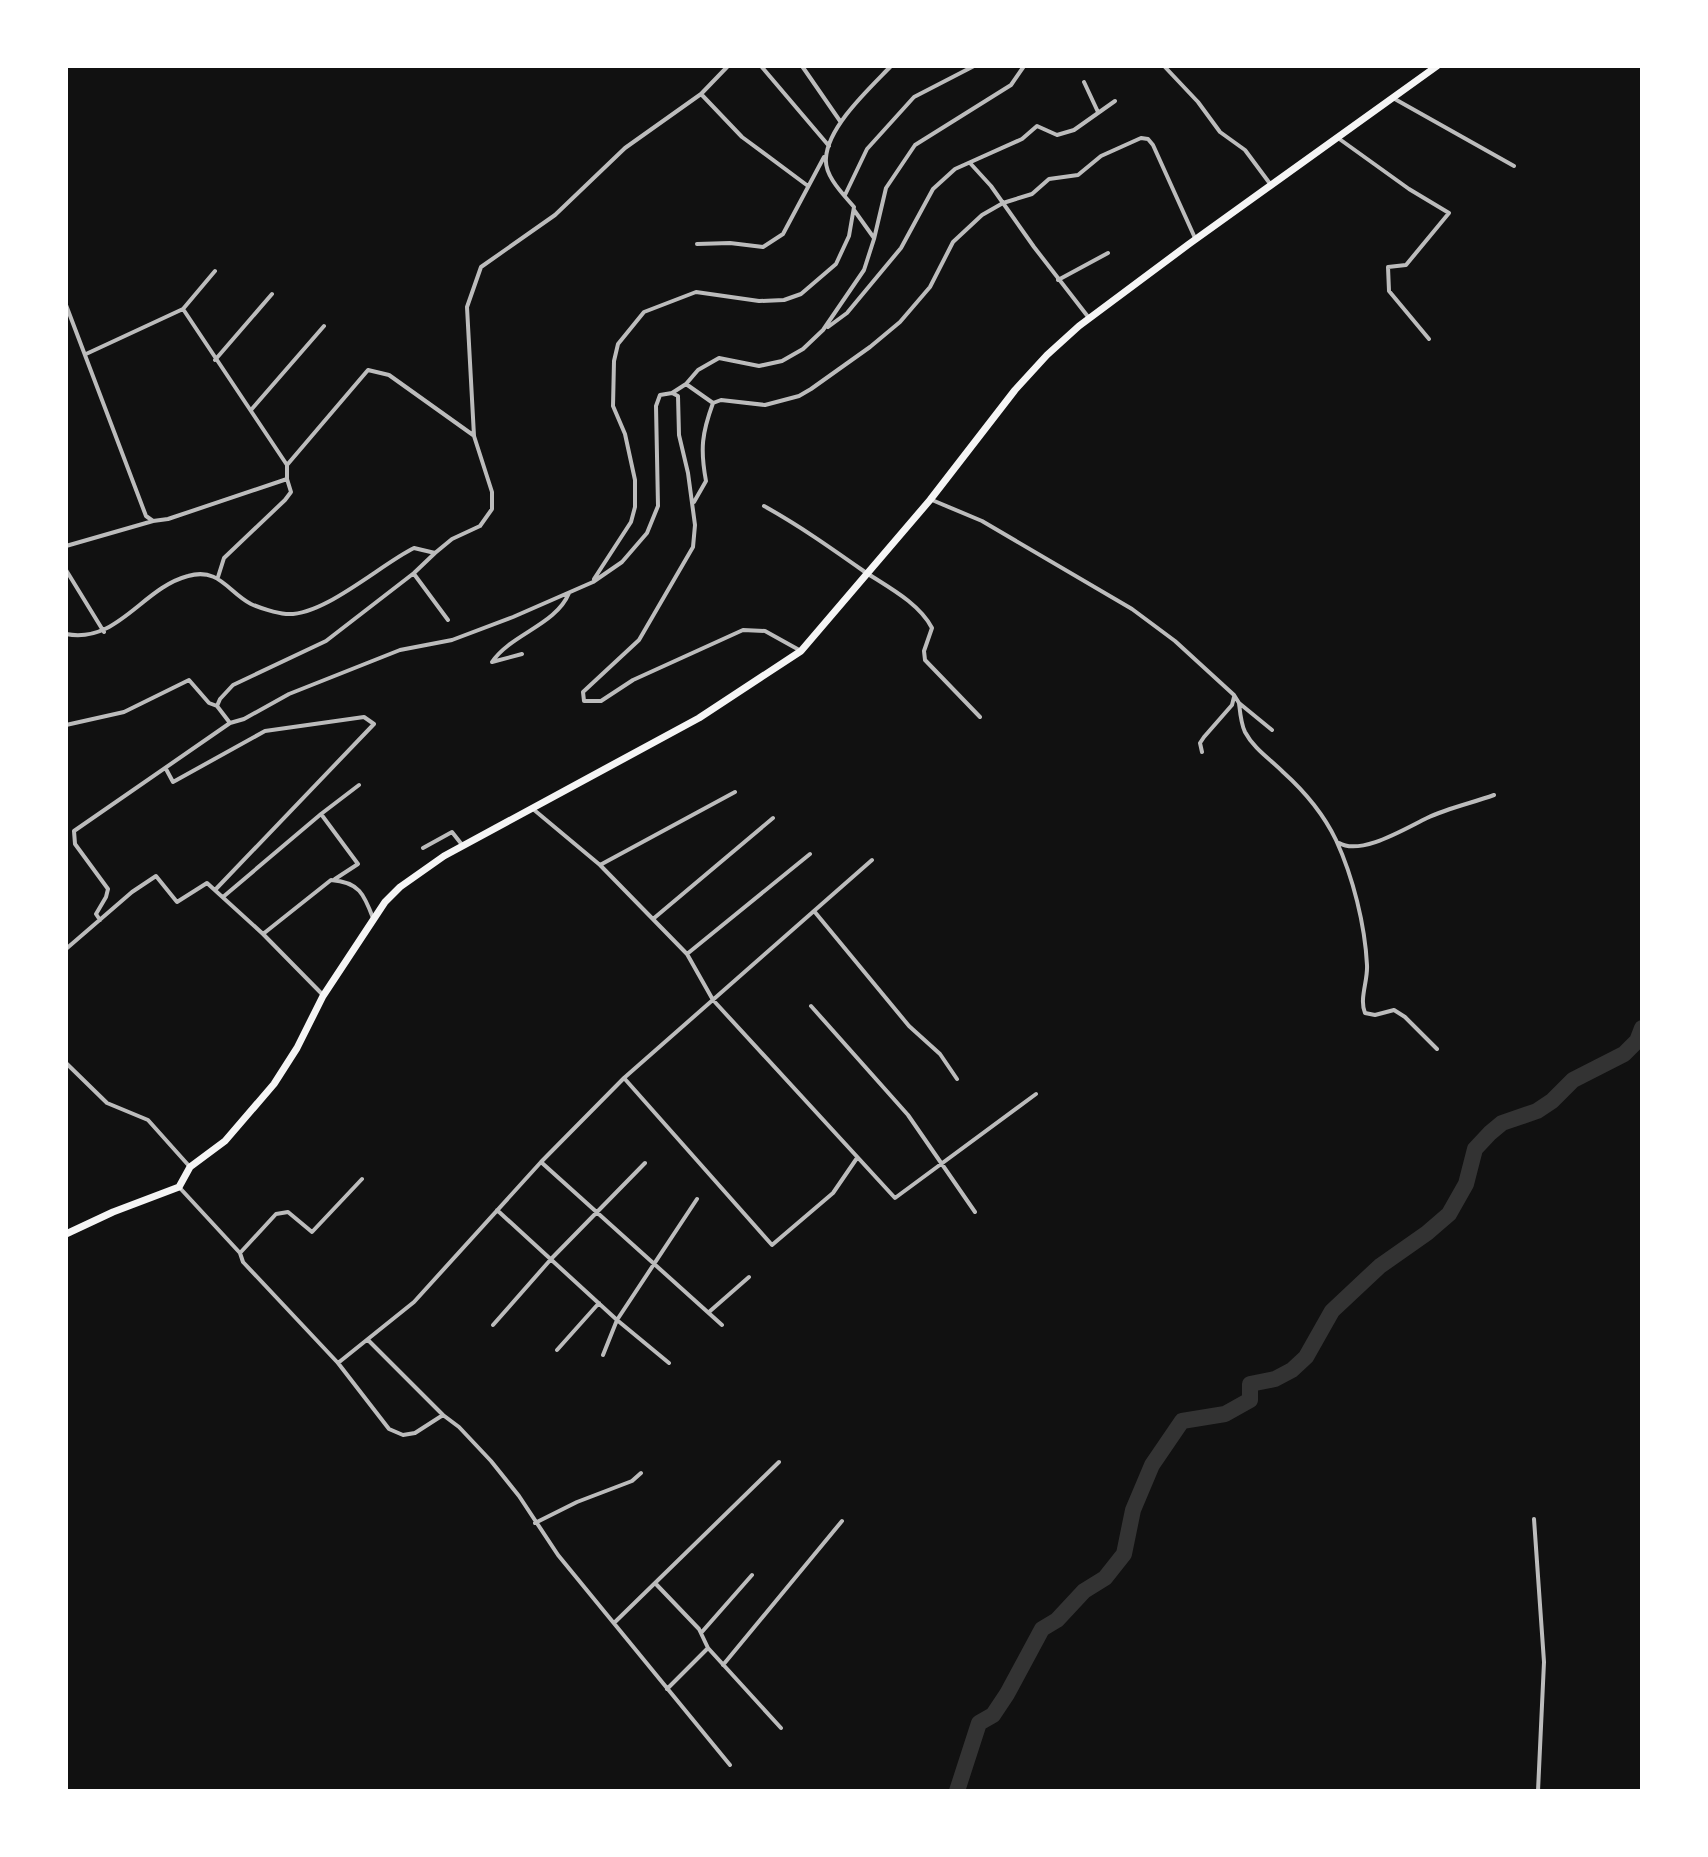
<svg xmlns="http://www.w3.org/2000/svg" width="1708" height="1857" font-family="'Roboto Condensed',sans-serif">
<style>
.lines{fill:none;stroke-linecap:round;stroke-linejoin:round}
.river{stroke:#333;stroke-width:16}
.minor{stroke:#bcbcbc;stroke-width:4}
.trunk{stroke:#f5f5f5;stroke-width:7}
</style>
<rect width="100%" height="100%" fill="#111"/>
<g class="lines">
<path class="river" d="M 957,1791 L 979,1723 L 993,1715 L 1007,1694 L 1042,1629 L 1057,1620 L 1084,1591 L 1105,1578 L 1124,1554 L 1133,1510 L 1152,1465 L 1182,1421 L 1225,1414 L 1250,1400 L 1250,1384 L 1275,1379 L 1292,1370 L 1306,1357 L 1332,1311 L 1380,1266 L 1427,1233 L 1449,1214 L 1466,1184 L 1475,1149 L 1490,1133 L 1502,1123 L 1537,1111 L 1552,1101 L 1573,1080 L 1624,1054 L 1637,1041 L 1642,1028"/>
<path class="minor" d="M 761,66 L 829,146
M 802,66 L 840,121
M 1164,66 L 1198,102 L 1220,132 L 1245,150 L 1271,185
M 1084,82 L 1098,112
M 701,94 L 742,137 L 808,186
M 1393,98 L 1514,166
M 1338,138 L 1409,189 L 1449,213 L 1406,265 L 1388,267 L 1389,291 L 1429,339
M 970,163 L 991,186 L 1034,247 L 1089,318
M 845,195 L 867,149 L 914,97 L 974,66
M 854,210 L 874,238
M 697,244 L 730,243 L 763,247 L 783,234 L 824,157
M 1058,280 L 1108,253
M 66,305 L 146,516 L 153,521 L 168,519 L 287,479 L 291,492 L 285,500 L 224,558 L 218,577
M 183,309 L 215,271
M 828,327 L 847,313 L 901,248 L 933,189 L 955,169 L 1022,139 L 1037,126 L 1057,135 L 1074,130 L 1115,101
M 86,354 L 183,309 L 287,465 L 287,479
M 215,360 L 272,294
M 686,384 L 713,403
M 672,393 L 686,384 L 698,370 L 719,358 L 759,366 L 782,361 L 803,349 L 823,330 L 864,270 L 874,239 L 886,188 L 915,145 L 1011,85 L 1024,66
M 251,410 L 324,326
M 287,465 L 368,370 L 389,375 L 473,435
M 932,500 L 982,521 L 1132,609 L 1175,641 L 1234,695 L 1239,703 L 1272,730
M 694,502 L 706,481 C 700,449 702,433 713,403 L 721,400 L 765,405 L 799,396 L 811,389 L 870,347 L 900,322 L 930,287 L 953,242 L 982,215 L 1003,203 L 1032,194 L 1049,179 L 1078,175 L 1101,156 L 1141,138 L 1148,139 L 1153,145 L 1195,238
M 764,506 C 800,526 831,548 865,572 C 888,587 919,603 932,628 L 924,651 L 925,660 L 980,717
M 66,546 L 153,521
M 435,553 L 452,539 L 480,526 L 492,509 L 492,492 L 474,436 L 467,307 L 481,267 L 555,215 L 625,148 L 701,94 L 728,66
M 66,570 L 104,632
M 414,574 L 448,620
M 594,579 L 631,522 L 635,507 L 635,480 L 625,434 L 613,406 L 614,361 L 618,344 L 644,312 L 696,292 L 759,301 L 784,300 L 801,294 L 836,264 L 849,236 L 854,207 C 844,195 824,176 826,158 C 828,126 870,88 891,66
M 66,634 C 118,644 142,588 188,576 C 219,567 228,592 251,604 C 260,608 276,613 286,614 C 323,617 381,564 414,548 L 435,553 L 414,573 L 326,641 L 233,685 L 220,699 L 217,706 L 230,723 L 244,719 L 289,694 L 400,650 L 452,640 L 513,617 L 593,582 L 622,562 L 647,533 L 658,506 L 656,406 L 660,395 L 672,393 L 678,396 L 679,435 L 688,473 L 695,525 L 693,547 L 639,640 L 583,692 L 584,701 L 601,701 L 633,680 L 743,630 L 765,631 L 801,651
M 522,654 L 492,662 C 511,634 556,625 569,593
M 1239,703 C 1240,712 1241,724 1245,732 C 1254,749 1270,759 1283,772 C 1303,790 1324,815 1336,840 C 1353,877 1365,925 1367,965 C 1368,981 1359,999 1365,1013 L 1375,1015 L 1394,1010 L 1405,1017 L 1437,1049
M 66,725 L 124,712 L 189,680 L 209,703 L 217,706
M 1202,752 L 1200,743 L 1204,737 L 1232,705 L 1234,697
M 166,769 L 173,782 L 265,731 L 364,717 L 374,724 L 215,890
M 533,809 L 600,865 L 687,954 L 713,1000 L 895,1198 L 1036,1094
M 321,814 L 358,864 L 335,879
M 1339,843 C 1361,856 1406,828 1427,818 C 1448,808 1472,803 1494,795
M 423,848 L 452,832 L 463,846
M 600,865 L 735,792
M 223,897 L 321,814 L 359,785
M 814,911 L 909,1026 L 940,1054 L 957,1079
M 653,919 L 773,818
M 100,920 L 96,914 L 106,897 L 108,889 L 75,844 L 74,831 L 230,723
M 263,934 L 331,880 C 359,882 364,894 373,918
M 66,949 L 132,892 L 156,876 L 177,902 L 207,883 L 263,934 L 322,994
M 687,954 L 810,854
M 811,1006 L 908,1115 L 975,1212
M 66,1063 L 107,1103 L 148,1120 L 190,1167
M 624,1078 L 772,1245 L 833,1193 L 857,1158
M 541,1162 L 722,1325
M 179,1187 L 240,1253 L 243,1262 L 338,1363 L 389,1429 L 403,1435 L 415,1433 L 443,1415 L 459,1427 L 491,1461 L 519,1496 L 558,1555 L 730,1765
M 497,1210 L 617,1320 L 669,1363
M 240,1253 L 276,1214 L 288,1212 L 312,1232 L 362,1179
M 709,1312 L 749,1277
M 493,1325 L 552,1258 L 645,1163
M 368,1340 L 443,1415
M 557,1350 L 599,1303
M 603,1355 L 617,1320 L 697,1199
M 338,1363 L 414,1302 L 541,1162 L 624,1078 L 872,860
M 1534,1519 L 1544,1662 L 1538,1791
M 535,1523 L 577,1502 L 632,1481 L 641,1473
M 655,1583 L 699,1629 L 708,1648
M 614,1623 L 779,1462
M 701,1633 L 752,1575
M 723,1665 L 842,1521
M 667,1689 L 708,1648 L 781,1728"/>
<path class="trunk" d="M 66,1234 L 113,1212 L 179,1187 L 190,1167 L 225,1141 L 274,1084 L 297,1048 L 323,996 L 385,902 L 400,887 L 444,856 L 699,718 L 801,651 L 930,500 L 1015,390 L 1047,355 L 1079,326 L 1189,244 L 1437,66"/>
</g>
<rect width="1708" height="1857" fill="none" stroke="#ffffff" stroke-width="136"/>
</svg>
